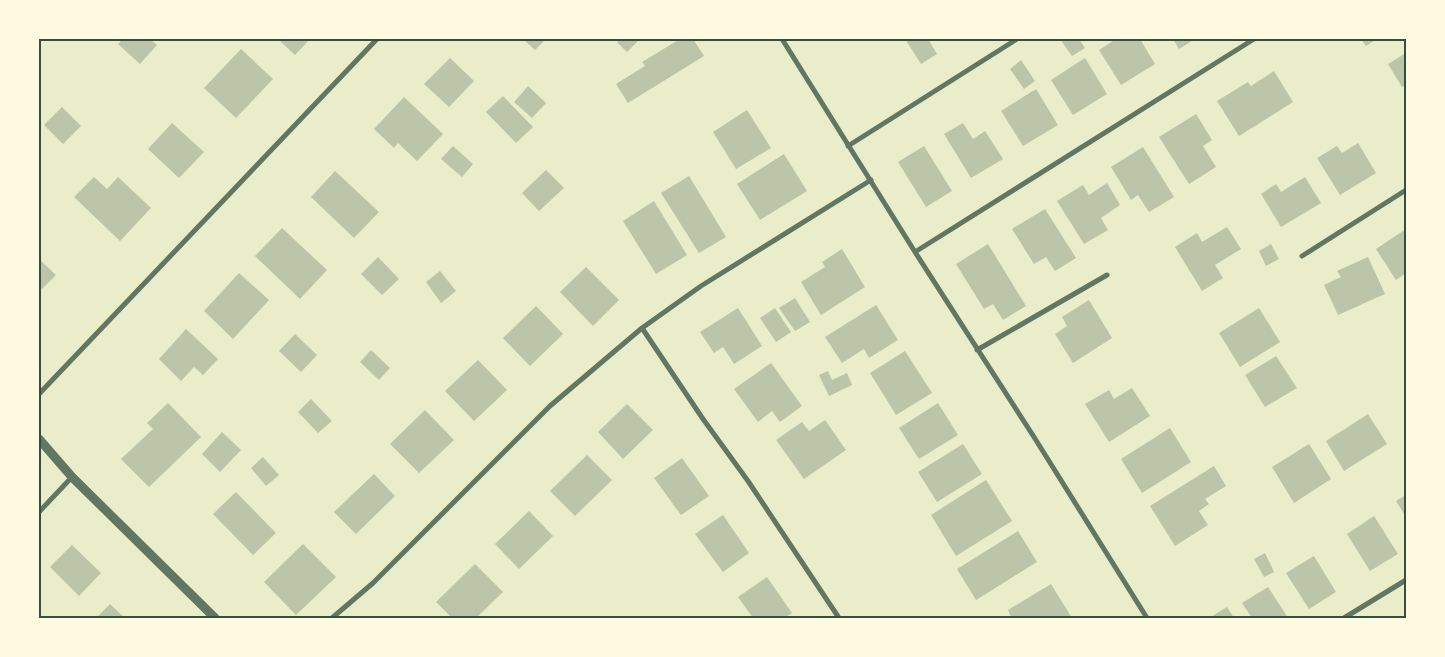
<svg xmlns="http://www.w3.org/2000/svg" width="1445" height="657" font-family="'Exo 2',sans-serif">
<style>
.building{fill:#bcc5a7}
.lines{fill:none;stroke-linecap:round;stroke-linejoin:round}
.minor{stroke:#617663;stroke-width:5}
.tertiary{stroke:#617663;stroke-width:9}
.neatline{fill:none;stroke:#344e41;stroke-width:2}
</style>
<rect width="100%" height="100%" fill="#e9edc9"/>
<path class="building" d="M 123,39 L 150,39 L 157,45 L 140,64 L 118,44 Z
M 278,39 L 310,39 L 295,55 Z
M 523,39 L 546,39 L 535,50 Z
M 621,39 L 640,39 L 627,52 L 617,42 Z
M 680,39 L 693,39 L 704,56 L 628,103 L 616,84 L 645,66 L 642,62 Z
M 905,39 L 928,39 L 937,54 L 921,64 Z
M 1060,39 L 1079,39 L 1085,48 L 1072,56 Z
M 1116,39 L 1140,39 L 1155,64 L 1121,85 L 1099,50 Z
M 1173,39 L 1195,39 L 1179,49 Z
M 1361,39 L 1377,39 L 1366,46 Z
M 241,49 L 273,79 L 236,118 L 204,88 Z
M 1406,53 L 1406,85 L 1402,87 L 1388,64 Z
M 450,58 L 474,81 L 449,107 L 424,84 Z
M 1085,58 L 1107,94 L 1073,115 L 1051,80 Z
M 1021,60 L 1035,81 L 1024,89 L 1010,69 Z
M 1274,71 L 1293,102 L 1239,136 L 1217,101 L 1248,82 L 1251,86 Z
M 528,86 L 546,103 L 532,118 L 514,102 Z
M 1036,89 L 1058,125 L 1023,146 L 1001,111 Z
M 503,96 L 533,127 L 516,143 L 486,112 Z
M 404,97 L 443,134 L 417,161 L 398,143 L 394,148 L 374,129 Z
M 62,107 L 81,126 L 63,144 L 44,125 Z
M 747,110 L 771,148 L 736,169 L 713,132 Z
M 1196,114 L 1212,140 L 1203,146 L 1216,167 L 1189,184 L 1159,137 Z
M 172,123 L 204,152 L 179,178 L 148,149 Z
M 963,123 L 973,139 L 985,131 L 1003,159 L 971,178 L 944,134 Z
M 1358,143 L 1376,173 L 1340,195 L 1317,158 L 1337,146 L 1342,153 Z
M 453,146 L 473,164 L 462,177 L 441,159 Z
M 924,146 L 952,191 L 926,207 L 898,162 Z
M 1143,147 L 1174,197 L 1149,212 L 1138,195 L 1131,200 L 1111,167 Z
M 784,154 L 807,191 L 760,220 L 737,184 Z
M 546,170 L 564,188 L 539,211 L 522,193 Z
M 335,171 L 379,212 L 354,238 L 311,197 Z
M 689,176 L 726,237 L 699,253 L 661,193 Z
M 94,177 L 107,189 L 118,177 L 151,208 L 120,241 L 74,197 Z
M 1305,177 L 1321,203 L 1281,227 L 1261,194 L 1276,184 L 1281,192 Z
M 1107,183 L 1120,205 L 1101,218 L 1108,230 L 1084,244 L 1057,201 L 1083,185 L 1089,195 Z
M 654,201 L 687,255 L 656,274 L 623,221 Z
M 1045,209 L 1076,258 L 1055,271 L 1046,257 L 1034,264 L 1012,229 Z
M 1227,227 L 1241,249 L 1215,265 L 1223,278 L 1202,291 L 1175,247 L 1197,233 L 1202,242 Z
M 282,228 L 327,270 L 300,299 L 255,256 Z
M 1406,229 L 1406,273 L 1396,280 L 1376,249 Z
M 988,244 L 1026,306 L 1003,320 L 993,304 L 984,309 L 956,264 Z
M 1271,244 L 1279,259 L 1266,266 L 1259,251 Z
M 842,249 L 865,287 L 821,315 L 801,282 L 825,267 L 822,262 Z
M 378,257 L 399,279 L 382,295 L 361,274 Z
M 1368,257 L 1385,294 L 1338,315 L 1324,285 L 1341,277 L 1337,271 Z
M 39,259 L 56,275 L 42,289 L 39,286 Z
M 586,267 L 619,300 L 593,326 L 560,292 Z
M 440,271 L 456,291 L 441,303 L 426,282 Z
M 239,273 L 269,300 L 233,339 L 204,311 Z
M 795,298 L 810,322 L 795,331 L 779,308 Z
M 1089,300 L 1112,338 L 1073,363 L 1055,334 L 1067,326 L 1062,317 Z
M 876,305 L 898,340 L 869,358 L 864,349 L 842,363 L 825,337 Z
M 536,306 L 563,334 L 530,366 L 503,338 Z
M 738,308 L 762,346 L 734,364 L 723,347 L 714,353 L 700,332 Z
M 775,308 L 791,332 L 776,342 L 760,318 Z
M 1259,308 L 1280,342 L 1240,367 L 1219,333 Z
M 186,329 L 218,359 L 203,375 L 194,367 L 181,381 L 159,359 Z
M 295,334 L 317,355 L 301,372 L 279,351 Z
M 371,350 L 390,368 L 379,380 L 360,362 Z
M 905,351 L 932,393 L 896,415 L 870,373 Z
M 1276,356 L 1297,388 L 1265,407 L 1245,375 Z
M 478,360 L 507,390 L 474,421 L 445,391 Z
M 771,363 L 802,406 L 780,422 L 772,411 L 758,422 L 734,389 Z
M 828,371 L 832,380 L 847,373 L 852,385 L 829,396 L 819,375 Z
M 1132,388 L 1150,416 L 1109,442 L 1085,404 L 1109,390 L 1114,399 Z
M 311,399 L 332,421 L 318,433 L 298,412 Z
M 168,403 L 201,437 L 149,487 L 121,459 L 153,429 L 147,423 Z
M 938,403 L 958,435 L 919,459 L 899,428 Z
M 627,404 L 653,430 L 623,459 L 598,432 Z
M 425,410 L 454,440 L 419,473 L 390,444 Z
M 1368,414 L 1387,444 L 1344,471 L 1326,441 Z
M 825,420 L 846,450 L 804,479 L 776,440 L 802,422 L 809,431 Z
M 1170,428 L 1191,462 L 1142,493 L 1121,459 Z
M 222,432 L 241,450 L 220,472 L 202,454 Z
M 963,444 L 982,474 L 937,502 L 918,472 Z
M 1309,444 L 1331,479 L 1294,503 L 1272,467 Z
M 587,455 L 612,480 L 575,516 L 550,491 Z
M 263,457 L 279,475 L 266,486 L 251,468 Z
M 682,458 L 709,496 L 681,515 L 654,478 Z
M 1214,466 L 1226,486 L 1205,499 L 1209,504 L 1199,511 L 1208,525 L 1175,546 L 1150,506 Z
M 374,474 L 395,496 L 356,534 L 334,512 Z
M 986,480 L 1012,521 L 956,556 L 931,515 Z
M 236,492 L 276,533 L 253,555 L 213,514 Z
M 1406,495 L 1406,517 L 1396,501 Z
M 529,511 L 553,536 L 519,569 L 495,544 Z
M 723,515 L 749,553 L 723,572 L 695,534 Z
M 1374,516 L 1398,554 L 1370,571 L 1347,534 Z
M 1018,531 L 1037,562 L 976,600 L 957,569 Z
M 303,544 L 336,577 L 296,615 L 264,582 Z
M 72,545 L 101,573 L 79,596 L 50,567 Z
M 1265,553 L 1274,572 L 1264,577 L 1254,559 Z
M 1314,556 L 1336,592 L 1309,609 L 1286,573 Z
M 475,564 L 503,592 L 476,618 L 452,618 L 436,602 Z
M 767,577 L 792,613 L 784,618 L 753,618 L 738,597 Z
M 1051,584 L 1072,618 L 1009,618 L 1011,617 L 1008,610 Z
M 1268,587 L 1288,618 L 1252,618 L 1242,603 Z
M 110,604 L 125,618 L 96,618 Z
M 1227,607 L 1234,618 L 1209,618 Z"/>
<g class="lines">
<path class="minor" d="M 782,39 L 915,252 L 1034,437 L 1147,618
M 848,146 L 1017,39
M 915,252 L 1254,39
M 1302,256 L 1406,190
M 642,328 L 703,419 L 748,481 L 839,618
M 977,350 L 1107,275
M 39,394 L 377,39
M 39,512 L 72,477
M 332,618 L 373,583 L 550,406 L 642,328 L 701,286 L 871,180
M 1344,618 L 1406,580"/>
<path class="tertiary" d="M 39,439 L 72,477 L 215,618"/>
</g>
<rect width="1445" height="657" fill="none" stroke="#fefae0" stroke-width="80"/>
<rect x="40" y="40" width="1365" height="577" class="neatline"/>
</svg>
